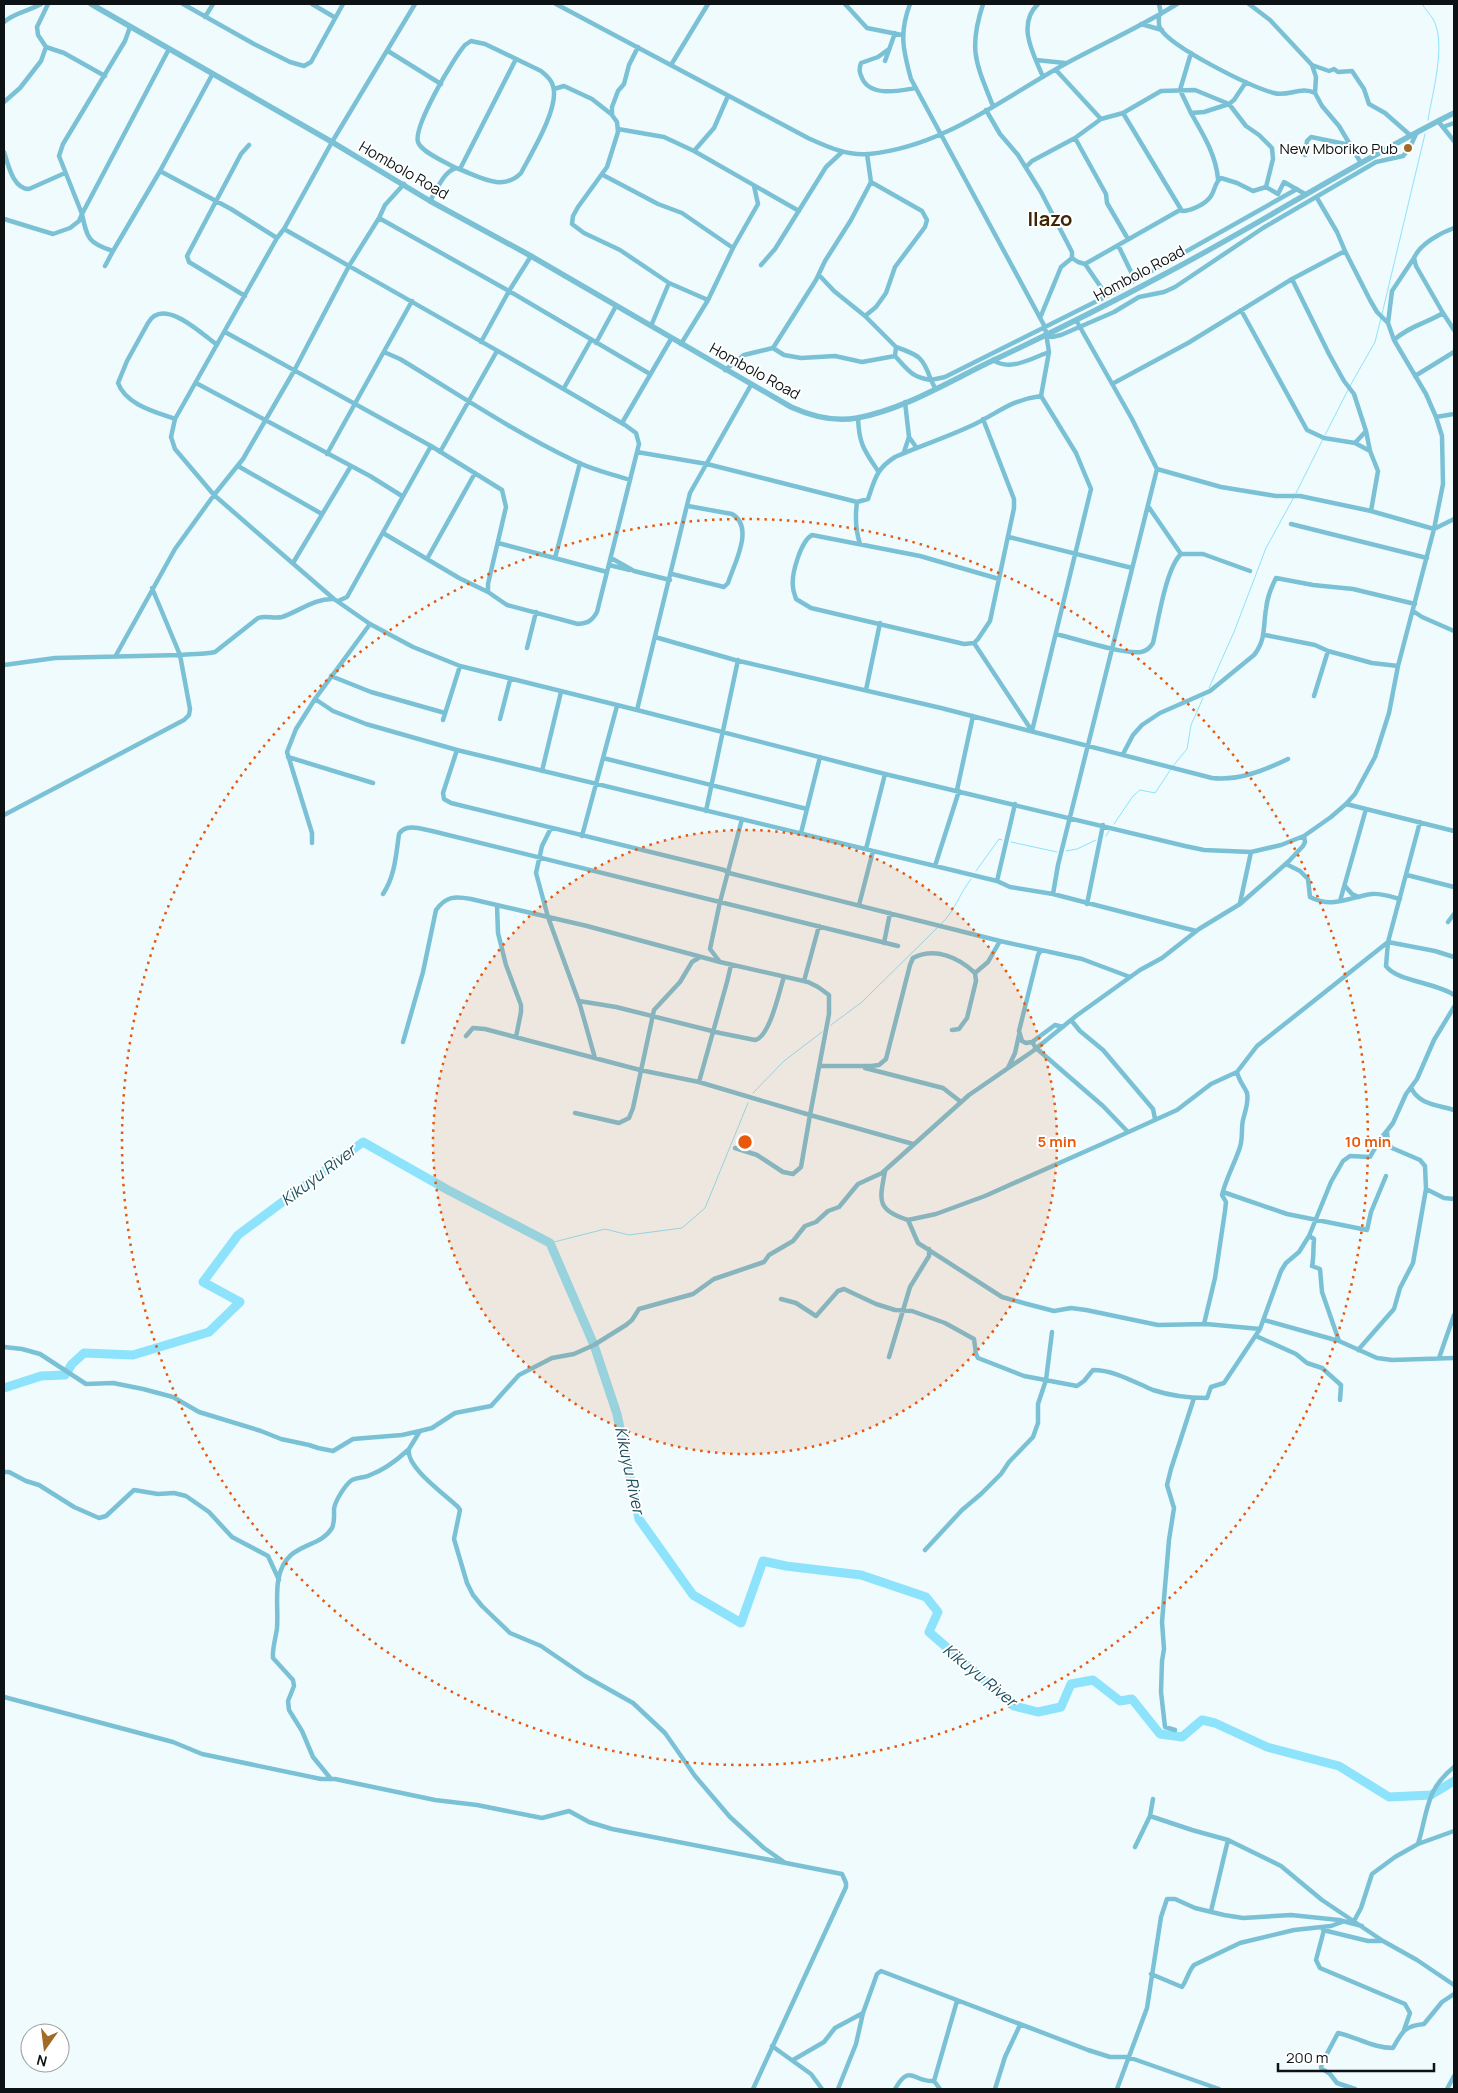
<svg xmlns="http://www.w3.org/2000/svg" width="1458" height="2093" font-family="Manrope,sans-serif">
<style>
.lines{fill:none;stroke-linecap:round;stroke-linejoin:round}
.stream{stroke:#8ce3fb;stroke-width:1}
.river{stroke:#8ce3fb;stroke-width:9}
.minor{stroke:#7ac1d6;stroke-width:4.5}
.tertiary{stroke:#7ac1d6;stroke-width:5.5}
.ring{fill:none;stroke:#e8590c;stroke-width:2.5;stroke-dasharray:2.5 5}
.poi-dot{fill:#a16a26;stroke:#fff;stroke-width:2}
.labels{text-anchor:middle;dominant-baseline:central;stroke-width:4;stroke-linejoin:round;paint-order:stroke}
.poi-label{font-size:15px;fill:#0d1314;stroke:#fff;text-anchor:end}
.street-label{font-size:15px;fill:#0d1314;stroke:#fff}
.water-label{font-size:16px;font-style:italic;fill:#1d4f5c;stroke:#fff}
.district-label{font-size:20px;font-weight:bold;fill:#3f2503;stroke:#fff}
.centre{fill:#e8590c;stroke:#fff;stroke-width:2.5}
.ring-label{font-size:15px;text-anchor:middle;font-weight:bold;fill:#e8590c;stroke:#fff;stroke-width:4;stroke-linejoin:round;paint-order:stroke}
</style>
<rect width="100%" height="100%" fill="#f0fbfe"/>
<g class="lines">
<path class="stream" d="M 1422,4 C 1425,9 1430,14 1433,19 C 1447,43 1432,94 1428,120
M 1382,314 L 1425,134
M 1350,386 L 1375,342 L 1381,318
M 1325,435 L 1348,390
M 1296,493 L 1323,439
M 1209,688 L 1234,632 L 1266,548 L 1294,497
M 1173,766 L 1187,749 L 1191,725 L 1203,698
M 1114,824 L 1133,796 L 1140,790 L 1155,793 L 1171,769
M 1106,836 L 1109,831
M 1011,842 L 1057,852
M 1066,851 L 1077,849 L 1096,840
M 976,871 L 999,839 L 1002,840
M 941,924 C 954,912 960,893 971,879
M 831,1025 L 862,1002 L 937,928
M 753,1093 L 784,1061 L 822,1032
M 550,1243 L 605,1229 L 629,1235 L 682,1228 L 705,1208 L 748,1103"/>
<path class="river" d="M 4,1388 L 41,1376 L 65,1375 L 72,1364 L 84,1353 L 133,1355 L 209,1332 L 240,1302 L 203,1282 L 238,1235 L 363,1142 L 448,1190 L 550,1243 L 594,1345 L 617,1414 L 639,1519 L 693,1595 L 741,1623 L 763,1561 L 786,1566 L 861,1575 L 926,1597 L 938,1612 L 929,1632 L 1014,1706 L 1038,1712 L 1061,1707 L 1071,1684 L 1093,1680 L 1120,1701 L 1132,1699 L 1160,1734 L 1182,1737 L 1202,1720 L 1215,1723 L 1267,1747 L 1339,1766 L 1389,1797 L 1431,1795 L 1454,1781"/>
<path class="minor" d="M 48,4 L 37,27 L 38,35 L 46,47 L 64,53 L 105,76
M 183,4 L 254,44 L 290,62 L 304,66 L 311,62 L 343,4
M 312,4 L 334,17
M 415,4 L 332,142 L 284,229 L 277,238 L 175,419 L 171,437 L 175,449 L 214,495 L 334,599 L 370,624 L 413,647 L 460,666 L 637,710
M 556,4 L 808,138 C 828,147 847,156 869,154 C 944,147 1004,97 1067,63 C 1104,43 1142,26 1177,4
M 845,4 L 867,28 L 902,35
M 910,4 C 899,33 903,50 911,79 L 1045,327 L 1049,352 L 1041,396 L 1076,453 L 1091,489 L 1032,731
M 983,4 C 968,50 976,63 993,106
M 1038,4 C 1016,25 1034,55 1043,77
M 1159,4 L 1161,14
M 1249,4 L 1270,20 L 1312,65 L 1316,77 L 1315,93
M 1159,16 C 1159,20 1158,24 1160,28 C 1170,47 1251,87 1274,93 C 1288,97 1301,86 1315,93 L 1322,106 L 1339,126 L 1361,163
M 205,17 L 213,4
M 4,22 C 14,13 29,11 41,4
M 1141,24 L 1162,30
M 638,47 L 629,65 L 624,84 L 618,91 L 612,107 L 612,115 L 617,122 L 618,132 L 607,167 L 578,207 L 573,216 L 572,224 L 584,233 L 620,250 L 669,283 L 708,300
M 889,49 L 878,57 L 861,63 C 859,69 859,72 862,78 C 870,97 899,91 916,88
M 388,51 L 441,84
M 1191,53 L 1180,90 L 1191,113 L 1204,112 L 1229,104 L 1246,126 L 1259,135 L 1272,148 L 1273,159 L 1266,187
M 1036,60 L 1065,63
M 885,61 L 895,33
M 671,65 L 708,4
M 1312,65 L 1329,71 L 1334,69 L 1338,72 L 1352,71 L 1364,89 L 1369,104 L 1385,113 L 1410,135
M 1056,70 L 1101,119
M 212,75 L 160,171 L 231,209 L 277,238
M 554,89 L 564,86 L 592,99 L 611,114
M 4,102 L 20,88 L 41,61 L 46,47
M 986,110 L 1000,134 L 1018,155 L 1041,192 L 1072,252 L 1072,258 L 1061,267 L 1040,318
M 1123,113 L 1182,211 C 1191,211 1206,204 1211,196 C 1215,190 1215,182 1221,178 L 1237,183 L 1253,191 L 1266,187 L 1278,194 L 1284,182 L 1305,194
M 1191,113 C 1203,134 1216,155 1218,179
M 1438,121 L 1454,141
M 1443,127 L 1454,123
M 618,129 L 664,137 L 694,151 L 799,211
M 1075,138 L 1106,194 L 1107,203 L 1128,239
M 694,151 L 714,128 L 728,96
M 4,152 C 8,164 13,189 29,189 L 65,173
M 1305,155 L 1307,141 L 1311,137 L 1350,145
M 1026,167 L 1032,161 L 1075,138 L 1101,119 L 1123,113 L 1161,91 L 1195,90 L 1229,104 L 1234,100 L 1246,82
M 460,169 L 516,59
M 160,171 L 113,251 C 88,243 87,238 82,214 L 169,49
M 603,175 L 658,204 L 682,213 L 733,248
M 871,182 L 922,211 L 927,220 L 925,227 L 895,267 L 886,293 L 876,307 L 865,316 L 896,347 L 895,356 C 908,370 911,377 931,380 L 935,388
M 1317,198 L 1337,232 L 1345,251 L 1370,300 L 1377,312 L 1388,323
M 430,201 C 437,190 443,172 456,168 C 477,175 502,193 521,173 C 531,154 560,107 553,86 C 552,80 546,75 541,71 L 485,44 L 471,41 L 465,45 C 454,57 413,127 418,142 C 421,152 447,163 456,168
M 379,218 L 509,291 L 650,374
M 4,219 L 53,234 L 70,228 L 79,221 L 82,214 L 59,156 L 63,144 L 125,41 L 130,27
M 284,229 C 398,294 512,358 625,425 L 636,433 L 639,444 L 597,612 C 592,621 588,623 578,624 L 507,605 L 488,592 L 459,578 L 427,559
M 1118,245 L 1135,280
M 1072,258 L 1078,262 L 1085,264 L 1180,210
M 1085,264 L 1107,296
M 761,265 L 775,249 L 826,167 L 842,152
M 105,266 L 113,251
M 819,275 L 834,291 L 865,316
M 1292,279 L 1329,354 L 1344,381 L 1354,394 L 1366,431 L 1370,451 L 1378,471 L 1371,511 L 1434,529 L 1454,519
M 245,296 L 189,262 L 187,256 L 241,154 L 249,145
M 1241,310 L 1307,430 L 1324,438 L 1355,443 L 1370,451
M 1443,313 L 1416,266 L 1414,258 C 1420,244 1440,233 1454,228
M 651,326 L 669,283
M 225,332 L 431,446 L 502,490 L 506,507 L 488,584 L 488,592
M 1047,335 L 1052,337 L 1061,335 L 1114,312 L 1139,297 L 1164,292 L 1175,287 L 1263,228 L 1376,162 L 1403,156 L 1409,149 L 1417,132
M 1394,340 C 1409,326 1427,323 1443,313 L 1454,330
M 481,342 L 509,291 L 531,256
M 596,343 L 616,306
M 681,344 L 708,300 L 733,248 L 758,204 L 754,186
M 896,347 C 919,355 923,357 931,380 L 945,377 L 1107,296 L 1297,189
M 773,348 L 784,355 L 801,358 L 835,356 L 862,362 L 895,356
M 384,352 L 400,359 C 458,394 514,432 575,461 C 592,470 612,474 630,480
M 993,360 C 1010,372 1032,358 1049,352
M 725,370 L 744,355 L 773,348 L 816,280 L 825,261 L 851,220 L 871,182 L 867,154
M 1415,376 L 1454,352
M 196,383 L 370,476 L 402,496
M 1112,384 L 1188,343 L 1292,279 L 1345,251
M 751,385 L 690,493 L 637,710 L 885,774 L 1185,846 L 1204,850 L 1251,852 L 1281,845 L 1304,836 L 1331,817 L 1346,804 L 1355,794 L 1375,757 L 1389,713 L 1398,666 L 1434,529 L 1443,484 L 1442,436 L 1436,417 L 1426,394 L 1394,340 L 1388,323 L 1392,291 L 1414,258
M 564,388 L 591,340
M 905,402 L 909,437 L 916,447
M 1436,417 L 1454,414
M 858,418 C 859,444 864,450 878,471
M 175,419 C 156,412 126,405 118,383 L 127,361 L 148,323 C 163,296 202,334 217,345
M 983,419 L 1014,499 L 1014,508 L 990,621 L 978,639 L 974,643 L 964,644 L 811,608 L 796,599 C 795,595 793,591 793,587 C 791,574 801,541 812,535 L 920,556 L 999,579
M 622,423 L 671,339
M 1355,443 L 1366,431
M 440,452 L 497,351
M 637,452 L 707,464 L 857,502 L 868,499 C 875,479 876,469 895,457 C 922,445 951,436 977,423 C 1002,410 1012,400 1041,396
M 904,452 L 909,437
M 327,454 L 412,301
M 238,466 L 322,514
M 1157,469 L 1221,487 L 1276,496 L 1300,496 L 1371,511
M 857,502 C 855,517 855,529 860,544
M 1148,506 L 1181,554
M 1291,524 L 1427,558
M 383,533 L 427,559 L 475,473
M 1009,537 L 1132,568
M 498,543 L 607,572
M 555,558 L 580,463
M 611,558 L 634,571 L 670,580
M 293,563 L 351,466
M 609,565 L 630,570
M 672,574 L 724,587 L 728,583 C 734,564 755,527 732,514 L 688,506
M 338,601 L 347,597 L 431,446
M 1413,611 L 1422,617 L 1454,631
M 370,624 L 315,699 L 333,711 L 366,724 L 457,750 L 997,881 L 1010,887 L 1053,894 L 1196,931
M 1056,634 C 1078,639 1120,654 1141,652 C 1147,651 1150,648 1153,643 C 1158,622 1166,568 1181,554 L 1203,554 L 1250,571
M 1265,635 L 1315,645 L 1328,651 L 1372,663 L 1398,666
M 655,637 L 735,660 L 941,708 L 1212,778 C 1239,781 1265,770 1288,759
M 974,643 L 1032,731
M 527,648 L 536,612
M 115,657 L 175,549 L 214,495 L 243,459 L 294,371 L 349,266 L 379,218 L 385,205 L 404,184
M 4,665 L 55,658 L 180,655 C 192,653 203,655 215,652 L 258,618 C 266,615 274,619 282,617 C 300,611 314,598 334,599
M 331,676 L 371,692 L 445,713
M 866,690 L 880,623
M 1314,696 L 1328,651
M 500,719 L 510,680
M 443,720 L 460,666
M 457,750 L 443,793 L 444,799 L 451,803 L 724,870 L 729,873 L 1000,941 L 1082,959 L 1130,977
M 1123,754 L 1133,735 L 1142,725 L 1160,713 L 1210,691 L 1254,655 C 1266,640 1263,627 1266,609 C 1267,598 1271,588 1276,578 L 1313,585 L 1353,589 L 1415,604
M 288,757 L 373,783
M 603,758 L 807,809
M 542,771 L 561,692
M 957,790 L 973,716
M 1346,804 L 1454,831
M 706,811 L 738,660
M 4,815 L 184,720 L 189,715 L 190,709 L 180,655 L 152,588
M 742,819 L 720,902 L 710,949 L 720,962 L 808,982 L 818,987 L 829,995 L 829,1014 L 810,1115 L 913,1144
M 1420,822 L 1388,942 L 1386,966 C 1396,981 1438,983 1454,995
M 551,828 L 542,846 L 536,873 L 548,917 L 580,1005 L 595,1058
M 801,833 L 820,757
M 582,836 L 617,706
M 312,843 L 312,833 L 287,752 L 296,729 L 315,699
M 866,849 L 885,774
M 1286,864 L 1300,871 L 1308,879 L 1310,897 C 1333,909 1349,897 1372,894 C 1381,893 1392,897 1400,899
M 935,866 L 959,791
M 1407,875 L 1454,887
M 997,881 L 1015,804
M 1345,886 L 1352,894 L 1359,897
M 383,894 C 395,876 396,855 399,834 C 406,823 421,829 432,831 L 898,946
M 1053,894 L 1058,865 L 1157,469 L 1132,419 L 1076,320
M 1340,901 L 1366,809
M 1240,903 L 1251,852
M 1087,904 L 1103,825
M 497,905 L 498,933 L 506,965 L 521,1005 L 521,1012 L 516,1037
M 859,905 L 873,851
M 1448,922 L 1454,914
M 884,943 L 890,913
M 1041,950 L 1038,955 L 1019,1031 L 1022,1041 L 1026,1043 L 1032,1042 L 1036,1048 L 1103,1106 L 1127,1131
M 804,981 L 819,926
M 579,1001 L 616,1007 L 720,1033 L 755,1040 C 770,1037 779,991 784,977
M 1071,1020 L 1080,1031 L 1103,1050 L 1153,1109 L 1155,1119
M 952,1030 L 959,1029 L 967,1018 L 976,981 L 975,973
M 466,1036 L 473,1028 L 485,1029 L 640,1070 L 699,1082 L 810,1115 L 801,1167 L 793,1174 L 783,1172 L 757,1155 L 735,1148
M 403,1042 L 423,972 L 436,910 C 446,896 455,896 471,899 L 587,926 L 720,962
M 1032,1042 L 1055,1025 L 1063,1027
M 820,1066 L 871,1066 L 879,1065 L 886,1059 L 910,965 L 913,958 C 935,947 958,957 975,973 L 988,962 L 1000,941
M 865,1068 L 943,1088 L 961,1102
M 1008,1068 L 1015,1053 L 1019,1035
M 699,1082 L 727,982 L 731,965
M 1411,1087 C 1417,1104 1438,1105 1454,1110
M 575,1113 L 619,1123 L 629,1118 L 633,1108 L 654,1010 L 680,982 L 692,962 L 700,957
M 885,1171 C 880,1199 875,1210 908,1220 L 918,1243 L 1002,1297 L 1027,1304 L 1054,1311 L 1071,1308 L 1086,1310 L 1158,1325 L 1206,1324 L 1260,1329
M 1426,1189 L 1444,1198 L 1454,1199
M 1223,1192 L 1287,1214 L 1367,1230 L 1371,1212 L 1386,1176
M 908,1220 L 936,1214 L 985,1196 L 1102,1144 L 1177,1110 L 1211,1084 L 1237,1072
M 1309,1236 L 1314,1239 C 1313,1249 1314,1257 1312,1266 L 1320,1269 L 1322,1292 L 1339,1341
M 781,1299 L 796,1303 L 816,1316 L 838,1291 L 844,1289 L 876,1304 L 895,1310 L 912,1311 L 945,1323 L 974,1339 L 976,1354 L 978,1358 L 1024,1376 L 1077,1386 L 1084,1381 L 1093,1370 C 1114,1370 1134,1382 1153,1390 C 1171,1396 1188,1398 1207,1398 L 1211,1387 L 1224,1383 L 1260,1329 L 1281,1271 L 1286,1263 L 1299,1252 L 1309,1236 L 1331,1182 L 1343,1161 L 1350,1156 L 1370,1157 L 1379,1141 L 1393,1123 L 1406,1094 L 1417,1079 L 1434,1040 L 1454,1007
M 1264,1320 L 1339,1341 L 1377,1358 L 1392,1360 L 1454,1358
M 1204,1324 L 1215,1278 L 1225,1211 L 1226,1202 L 1222,1195 C 1226,1178 1235,1163 1240,1147 C 1243,1138 1241,1129 1243,1120 C 1245,1112 1249,1102 1247,1093 C 1244,1086 1239,1081 1237,1072 L 1257,1046 L 1388,942 L 1435,951 L 1454,957
M 1256,1336 L 1296,1354 L 1307,1363 L 1322,1368 L 1341,1385 L 1340,1400
M 4,1347 L 22,1349 L 40,1354 L 86,1384 L 113,1383 L 143,1389 L 173,1397 L 199,1412 L 261,1431 L 281,1439 L 309,1445 L 318,1448 L 333,1451 L 353,1439 L 402,1435 L 420,1431
M 1358,1350 L 1394,1309 L 1400,1288 L 1413,1263 L 1426,1189 L 1425,1166 L 1420,1160 L 1392,1148 L 1388,1143 L 1387,1132
M 889,1357 L 910,1287 L 929,1256 L 929,1249
M 1439,1358 L 1454,1315
M 4,1472 L 9,1472 L 26,1481 L 39,1485 L 74,1507 L 99,1518 L 106,1516 L 134,1490 L 158,1494 L 174,1493 L 186,1496 L 209,1512 L 232,1537 L 268,1556 L 279,1580
M 925,1550 L 962,1510 L 981,1494 L 1001,1474 L 1009,1462 L 1033,1437 L 1038,1423 L 1038,1404 L 1046,1380 L 1052,1332
M 4,1697 L 173,1742 L 202,1754 L 321,1779 L 335,1779 L 435,1800 L 477,1805 L 542,1818 L 569,1811 L 589,1822 L 612,1829 L 842,1874 L 846,1883 L 846,1887 L 753,2089
M 1175,1730 L 1165,1727 L 1161,1692 L 1162,1661 L 1164,1649 L 1162,1622 L 1169,1540 L 1174,1508 L 1167,1485 L 1171,1469 L 1194,1398
M 331,1779 L 313,1757 L 302,1731 L 289,1710 L 288,1701 L 294,1686 L 293,1680 L 273,1658 C 272,1649 276,1637 277,1628 C 279,1604 271,1573 291,1555 C 304,1544 323,1543 332,1528 C 335,1521 334,1516 334,1509 C 335,1501 345,1485 352,1480 C 358,1477 365,1478 370,1475 C 384,1470 397,1460 408,1450
M 1153,1799 L 1150,1816 L 1192,1830 L 1228,1840 L 1281,1866 L 1322,1900 L 1383,1941 L 1417,1960 L 1454,1985
M 1418,1844 C 1428,1812 1425,1790 1454,1767
M 1135,1847 L 1150,1816
M 784,1862 L 764,1848 L 730,1817 L 695,1776 L 665,1733 L 633,1703 L 585,1676 L 541,1646 L 510,1633 L 482,1606 L 473,1595 L 467,1583 L 454,1539 L 460,1510 L 458,1507 C 446,1495 405,1467 409,1449 L 420,1431 L 432,1428 L 455,1413 L 491,1406 L 519,1375 L 552,1358 L 574,1354 L 594,1345 L 626,1325 L 632,1320 L 639,1309 L 693,1294 L 714,1279 L 764,1262 L 769,1255 L 793,1241 L 805,1226 L 816,1222 L 828,1211 L 839,1207 L 858,1184 L 882,1173 L 969,1095 L 1033,1051 L 1076,1016 L 1140,970 L 1162,958 L 1199,929 L 1240,904 L 1289,861 L 1303,846 L 1305,842 L 1304,836
M 1211,1911 L 1228,1840
M 1354,1921 L 1361,1908 L 1372,1874 L 1395,1857 L 1418,1844 L 1454,1831
M 1323,1930 L 1368,1941 L 1381,1941
M 1324,1930 L 1316,1960 L 1320,1968 L 1405,2004 L 1410,2013 L 1404,2030
M 1151,1974 L 1182,1987 C 1187,1980 1188,1972 1194,1965 L 1240,1943 L 1294,1930 L 1331,1926 L 1342,1922
M 772,2046 L 811,2074 L 822,2089
M 793,2060 L 824,2042 L 835,2028 L 863,2013 L 877,1974 L 881,1971 L 1088,2050 L 1110,2057 L 1128,2057 L 1219,2089
M 838,2089 L 856,2044 L 863,2013
M 895,2089 C 910,2062 914,2083 934,2081
M 940,2089 L 934,2081 L 957,2001
M 995,2089 L 1005,2057 L 1020,2025
M 1117,2089 L 1147,2008 L 1161,1917 L 1167,1899 L 1175,1899 L 1195,1908 L 1224,1915 L 1243,1918 L 1291,1915 L 1339,1920 L 1362,1926
M 1355,2089 L 1337,2083 L 1330,2074 L 1321,2068 L 1322,2063 L 1338,2033 C 1357,2037 1373,2048 1393,2048 C 1402,2032 1404,2026 1424,2024 L 1442,2002 L 1454,1994
M 1447,2089 L 1454,2076"/>
<path class="tertiary" d="M 91,4 L 332,142 L 430,201 L 531,256 L 791,407 C 811,416 835,422 857,418 C 906,409 951,380 996,359 C 1051,333 1107,305 1161,276 C 1260,224 1354,163 1454,113"/>
</g>
<circle cx="745" cy="1142" r="312" fill="#e8590c" fill-opacity=".12"/>
<g class="ring">
<circle cx="745" cy="1142" r="312"/>
<circle cx="745" cy="1142" r="623"/>
</g>
<circle class="poi-dot" cx="1408" cy="148" r="5"/>
<g class="labels">
<g class="poi-label">
<text x="1398" y="148">New Mboriko Pub</text>
</g>
<g class="street-label">
<text transform="translate(404 170) rotate(30)">Hombolo Road</text>
<text transform="translate(1139 273) rotate(-28)">Hombolo Road</text>
<text transform="translate(755 371) rotate(29)">Hombolo Road</text>
</g>
<g class="water-label">
<text transform="translate(318 1175) rotate(-37)">Kikuyu River</text>
<text transform="translate(630 1470) rotate(78)">Kikuyu River</text>
<text transform="translate(980 1675) rotate(39)">Kikuyu River</text>
</g>
<g class="district-label">
<text x="1050" y="218">Ilazo</text>
</g>
</g>
<circle cx="745" cy="1142" r="8" class="centre"/>
<g class="ring-label">
<text x="1057" y="1147">5 min</text>
<text x="1368" y="1147">10 min</text>
</g>
<rect width="1458" height="2093" fill="none" stroke="#0d1314" stroke-width="10"/>
<g transform="translate(45 2048) rotate(194)"><circle r="24" fill="#ffffff" stroke="#9ea1a1"/>
<path d="M0-4L9 19L0 12L-9 19Z" fill="#a16a26"/>
<text y="-8" font-size="14" font-weight="bold" text-anchor="middle" fill="#0d1314">N</text>
</g>
<path d="M1278 2063v8h156v-8" fill="none" stroke="#0d1314" stroke-width="2.5"/>
<text x="1286" y="2063" font-size="15" fill="#0d1314" stroke="#ffffff" stroke-width="4" paint-order="stroke">200 m</text>
</svg>
